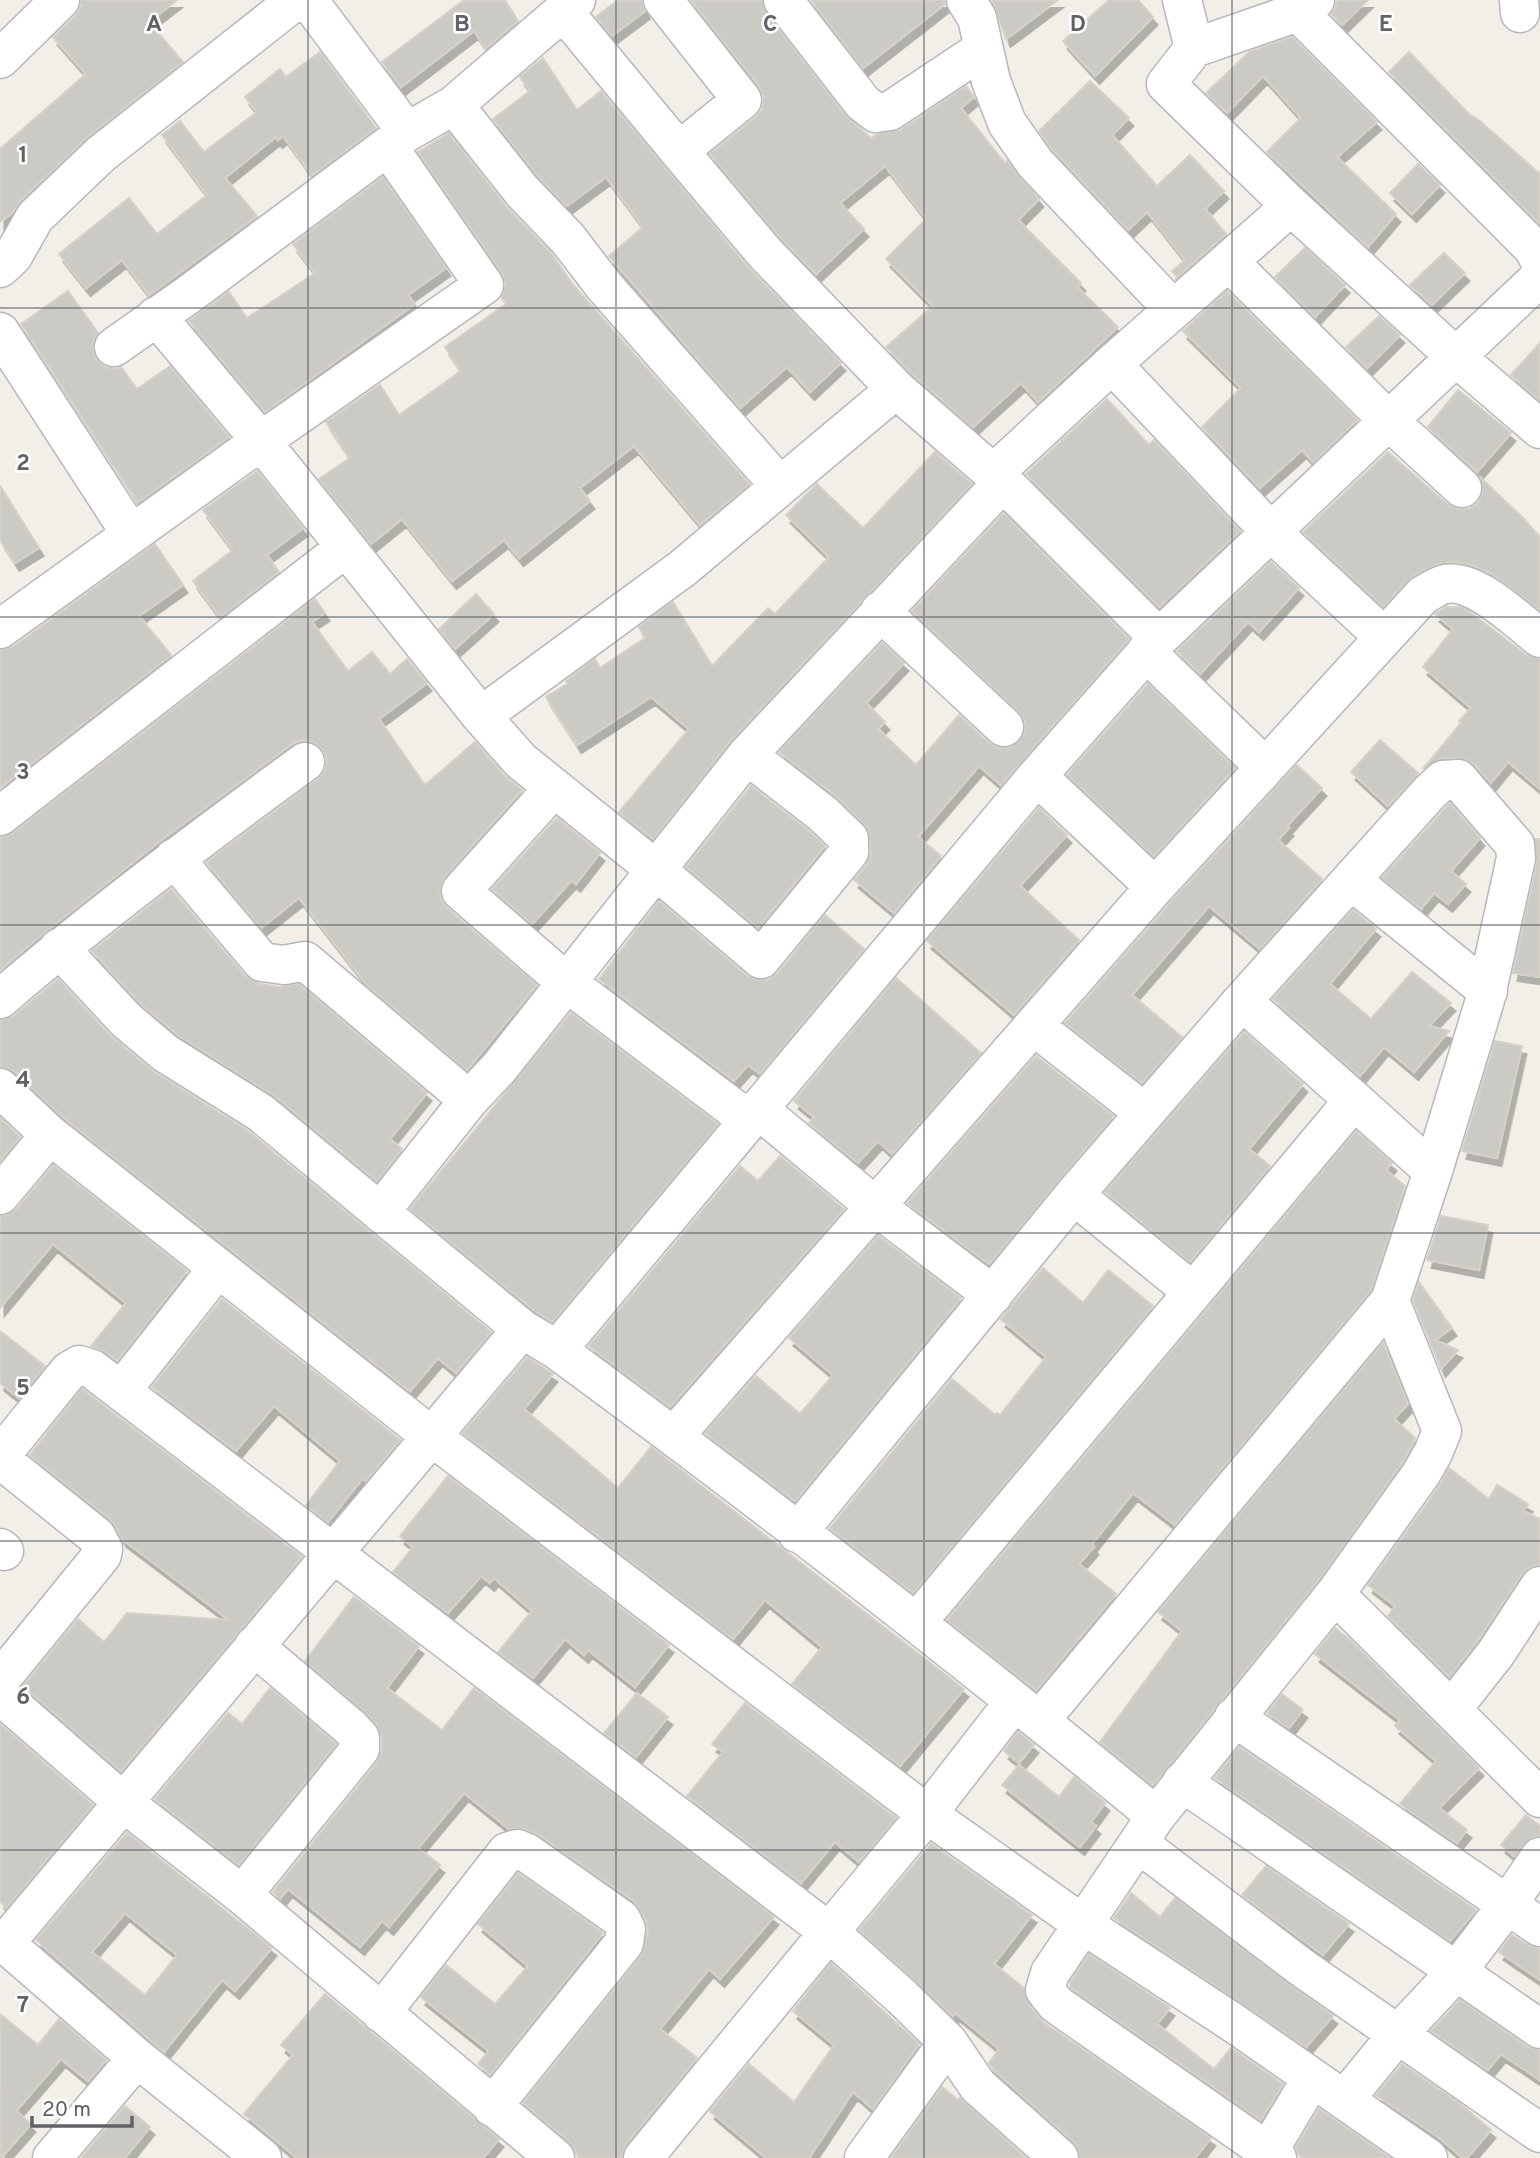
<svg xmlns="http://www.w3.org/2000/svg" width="1540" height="2158" font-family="Overpass,sans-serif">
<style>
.building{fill:#cccac5;stroke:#d6d1c6;stroke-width:2;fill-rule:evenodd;filter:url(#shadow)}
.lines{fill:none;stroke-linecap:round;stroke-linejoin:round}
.minor-casing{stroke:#b5b8bc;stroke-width:41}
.minor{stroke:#fff;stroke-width:38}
.grid{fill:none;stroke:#5f6368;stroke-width:2;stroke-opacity:0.55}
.grid-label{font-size:23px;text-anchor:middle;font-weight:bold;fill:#5f6368;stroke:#fff;stroke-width:5;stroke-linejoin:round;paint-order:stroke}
</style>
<defs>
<filter id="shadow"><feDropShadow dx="4.5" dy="8" stdDeviation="0" flood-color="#0004"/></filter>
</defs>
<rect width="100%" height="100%" fill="#f1efe8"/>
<path class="building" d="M 81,0 L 177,0 L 149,22 L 183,62 L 86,138 L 20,201 L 12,213 L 0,222 L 0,149 L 86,74 L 53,37 L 76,15 L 81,6 Z
M 464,0 L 505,0 L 518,21 L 486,48 L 474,31 L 401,87 L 382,62 Z
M 618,0 L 642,0 L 645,11 L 612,36 L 596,17 Z
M 691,0 L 762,0 L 766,13 L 846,116 L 871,138 L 876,135 L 902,129 L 966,86 L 974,97 L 961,108 L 1005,163 L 1007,161 L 1039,199 L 1018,220 L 1081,283 L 1077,287 L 1118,327 L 1038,402 L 1021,383 L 973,427 L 911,373 L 886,347 L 933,306 L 886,259 L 926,219 L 885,166 L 840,203 L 864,229 L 816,274 L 780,237 L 710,154 L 756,117 L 762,109 L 764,97 L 759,86 Z
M 811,0 L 944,0 L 945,4 L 863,68 Z
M 992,0 L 1058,0 L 1006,39 Z
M 1109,0 L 1138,0 L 1153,17 L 1095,76 L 1063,41 Z
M 1337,0 L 1368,0 L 1342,25 L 1331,14 L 1335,9 Z
M 1292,37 L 1377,122 L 1337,157 L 1396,214 L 1368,247 L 1267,152 L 1301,118 L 1263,76 L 1227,113 L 1206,93 L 1249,52 Z
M 320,52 L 376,128 L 312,175 L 283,136 L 278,140 L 276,137 L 225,178 L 257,216 L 149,295 L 122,260 L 86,288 L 59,254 L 129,198 L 157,234 L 207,195 L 162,135 L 180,121 L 204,152 L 257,112 L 245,97 L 280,69 L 286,77 Z
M 1409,52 L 1472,117 L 1471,115 L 1481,122 L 1540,174 L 1540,224 L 1389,72 Z
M 543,58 L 577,110 L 601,91 L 747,266 L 841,363 L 810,392 L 787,367 L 740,408 L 609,256 L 643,227 L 606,177 L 567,206 L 539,177 L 493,119 L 530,91 L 520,77 Z
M 1090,81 L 1129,118 L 1112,135 L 1157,186 L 1190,155 L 1224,191 L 1205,209 L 1226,234 L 1177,277 L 1172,271 L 1185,260 L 1147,212 L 1128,230 L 1052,149 L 1039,131 Z
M 449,133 L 505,205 L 551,253 L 574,286 L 749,484 L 700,525 L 634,446 L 580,488 L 590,501 L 519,558 L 504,540 L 452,581 L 402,519 L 371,544 L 319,479 L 350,458 L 326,422 L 380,385 L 399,415 L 461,371 L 445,347 L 506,304 L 501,297 L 506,284 L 502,273 L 418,152 Z
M 1418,164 L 1440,185 L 1412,214 L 1390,193 Z
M 383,177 L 446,268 L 408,295 L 415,304 L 265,412 L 189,321 L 229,292 L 247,318 L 315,273 L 293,244 Z
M 1305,248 L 1345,285 L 1315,317 L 1275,277 Z
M 1444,253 L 1465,273 L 1432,305 L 1410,285 Z
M 68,291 L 98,333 L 94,338 L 92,348 L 97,360 L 105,367 L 115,369 L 121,367 L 137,389 L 170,366 L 229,437 L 138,502 L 21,324 Z
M 1227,291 L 1357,420 L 1313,462 L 1302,450 L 1260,488 L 1202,427 L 1241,388 L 1183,331 Z
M 1379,316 L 1400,335 L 1367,368 L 1346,347 Z
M 1540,343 L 1540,399 L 1539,400 L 1511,375 Z
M 1458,390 L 1511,433 L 1477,472 L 1428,427 Z
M 1107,399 L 1149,445 L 1154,440 L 1240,531 L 1159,607 L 1026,474 Z
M 935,452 L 972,484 L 731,740 L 653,839 L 619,812 L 689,729 L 651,697 L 577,745 L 546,697 L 567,684 L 566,681 L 595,659 L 600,668 L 645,638 L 639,627 L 673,602 L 712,666 L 768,608 L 775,614 L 829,557 L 786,515 L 817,484 L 863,528 Z
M 1388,452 L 1447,504 L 1457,509 L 1469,509 L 1479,502 L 1483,492 L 1481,478 L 1523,518 L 1540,537 L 1540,610 L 1492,574 L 1472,565 L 1452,562 L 1434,565 L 1413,576 L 1383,606 L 1303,532 Z
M 257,471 L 303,528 L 267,555 L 279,572 L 220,617 L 193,581 L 233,550 L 203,510 Z
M 0,486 L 39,548 L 15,563 L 0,540 Z
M 1004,513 L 1129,639 L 1001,785 L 979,766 L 918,837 L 941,856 L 894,913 L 854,880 L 866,866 L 871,853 L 869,831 L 864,824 L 837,797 L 779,752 L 882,643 L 904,663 L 866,703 L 885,722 L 878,729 L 916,765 L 959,715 L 989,743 L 998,748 L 1010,748 L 1019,742 L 1025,731 L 1025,721 L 1019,712 L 912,611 Z
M 155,544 L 183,585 L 139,616 L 171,655 L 0,788 L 0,650 L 13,647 Z
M 1271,562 L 1299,588 L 1259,632 L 1248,622 L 1200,674 L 1177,651 Z
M 476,594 L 494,614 L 455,649 L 439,629 Z
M 315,599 L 325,613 L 312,622 L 348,671 L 372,652 L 390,674 L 407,659 L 427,683 L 379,719 L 425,785 L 475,742 L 505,776 L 522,790 L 445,876 L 440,887 L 441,899 L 447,908 L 537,985 L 467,1070 L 367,985 L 299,898 L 261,928 L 206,862 L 318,779 L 325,770 L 327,759 L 322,749 L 313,742 L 302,740 L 292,744 L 160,841 L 45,932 L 0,970 L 0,837 L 13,833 Z
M 1447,607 L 1460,607 L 1470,612 L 1526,655 L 1540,659 L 1540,789 L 1508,762 L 1491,783 L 1475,765 L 1466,759 L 1442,758 L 1423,769 L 1461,723 L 1459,721 L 1471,708 L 1423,667 L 1453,629 L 1435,614 Z
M 1148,684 L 1235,768 L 1154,856 L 1067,775 Z
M 1380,740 L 1418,773 L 1388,806 L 1351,772 Z
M 1297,765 L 1322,788 L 1287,826 L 1289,828 L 1278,840 L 1322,879 L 1260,949 L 1209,906 L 1132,995 L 1182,1037 L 1142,1083 L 1065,1023 L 1171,902 Z
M 751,786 L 809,831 L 825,846 L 758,928 L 686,867 Z
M 1450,803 L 1480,838 L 1451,871 L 1466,884 L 1448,904 L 1434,893 L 1421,909 L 1382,878 Z
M 1039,808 L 1067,835 L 1020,886 L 1079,940 L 1014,1015 L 927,941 Z
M 557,818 L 600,853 L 576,884 L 572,880 L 532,924 L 492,889 Z
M 1535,839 L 1540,839 L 1540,977 L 1513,973 L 1537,863 Z
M 171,889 L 245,976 L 259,984 L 281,987 L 299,984 L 427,1093 L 390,1139 L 402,1149 L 377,1181 L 275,1096 L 178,1035 L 141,1004 L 92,951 Z
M 659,901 L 747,976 L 757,980 L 768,980 L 778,973 L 825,915 L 864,949 L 760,1074 L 748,1065 L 734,1081 L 599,979 Z
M 1353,910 L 1376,929 L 1330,984 L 1371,1019 L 1412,972 L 1451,1003 L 1429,1026 L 1449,1031 L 1414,1072 L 1384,1047 L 1360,1076 L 1273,999 Z
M 896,978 L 981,1053 L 892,1154 L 878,1141 L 858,1163 L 809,1123 L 814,1117 L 794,1101 Z
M 58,979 L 110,1035 L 151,1070 L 248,1131 L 491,1332 L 456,1373 L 438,1358 L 410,1391 L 64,1118 L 15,1072 L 0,1067 L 0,1020 L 14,1016 Z
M 571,1013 L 718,1124 L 552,1322 L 535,1311 L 410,1209 Z
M 1244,1032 L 1303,1084 L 1249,1149 L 1270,1166 L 1190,1262 L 1105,1192 Z
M 1495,1041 L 1522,1046 L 1497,1158 L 1462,1151 Z
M 1036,1056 L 1113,1116 L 989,1264 L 907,1203 Z
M 0,1118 L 20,1137 L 0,1161 Z
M 1356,1131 L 1392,1163 L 1386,1170 L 1405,1186 L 1371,1290 L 1175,1525 L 1133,1493 L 1092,1544 L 1094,1547 L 1079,1564 L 1116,1594 L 1036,1690 L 947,1620 Z
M 780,1156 L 844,1209 L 670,1407 L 589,1346 L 740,1166 L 758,1181 Z
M 53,1165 L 187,1271 L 117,1361 L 105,1351 L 91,1346 L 126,1303 L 53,1244 L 0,1308 L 0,1216 L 8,1215 L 17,1209 Z
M 1441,1216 L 1488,1225 L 1479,1270 L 1427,1260 Z
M 878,1236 L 961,1298 L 795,1501 L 705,1433 L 756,1376 L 800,1414 L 833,1375 L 789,1338 Z
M 1043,1268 L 1083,1303 L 1108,1270 L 1153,1306 L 913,1593 L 830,1528 L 952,1379 L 995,1415 L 997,1413 L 1000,1415 L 1046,1357 L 1001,1319 Z
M 1419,1282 L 1452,1328 L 1435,1340 L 1458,1350 L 1441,1369 L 1413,1300 Z
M 222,1299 L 400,1440 L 366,1481 L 363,1478 L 328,1522 L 306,1505 L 340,1461 L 274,1406 L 236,1451 L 152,1387 Z
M 0,1331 L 45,1366 L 19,1398 L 0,1383 Z
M 1383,1343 L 1408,1404 L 1394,1419 L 1415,1438 L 1413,1443 L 1403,1462 L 1318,1581 L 1153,1785 L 1100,1742 L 1182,1631 L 1158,1612 Z
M 527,1357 L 553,1374 L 524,1409 L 618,1488 L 651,1447 L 964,1689 L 900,1766 L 792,1684 L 822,1647 L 765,1600 L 733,1639 L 463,1433 Z
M 82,1389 L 302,1557 L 121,1771 L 23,1686 L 78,1619 L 104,1642 L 127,1613 L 229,1620 L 122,1539 L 110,1519 L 30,1455 Z
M 1449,1468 L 1489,1499 L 1497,1485 L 1528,1504 L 1523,1511 L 1540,1519 L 1540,1564 L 1530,1567 L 1522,1574 L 1478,1640 L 1449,1677 L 1388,1616 L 1395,1606 L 1368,1585 L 1439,1487 Z
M 448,1476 L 669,1645 L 635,1687 L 588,1650 L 584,1655 L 565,1639 L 533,1678 L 498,1652 L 532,1611 L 494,1578 L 490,1583 L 481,1576 L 448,1613 L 393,1572 L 413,1547 L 400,1536 Z
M 354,1597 L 419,1646 L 387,1688 L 442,1730 L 474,1688 L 774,1917 L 720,1979 L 709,1969 L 660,2029 L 697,2058 L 626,2144 L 622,2158 L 580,2158 L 569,2141 L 523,2103 L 641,1956 L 648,1931 L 646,1919 L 634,1901 L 539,1835 L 524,1829 L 509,1829 L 464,1793 L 418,1848 L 440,1865 L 389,1927 L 382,1921 L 360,1947 L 288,1889 L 280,1899 L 273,1892 L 377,1763 L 382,1750 L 382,1737 L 376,1723 L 305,1661 Z
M 1335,1628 L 1350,1640 L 1479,1768 L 1439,1808 L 1467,1830 L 1457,1843 L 1400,1804 L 1436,1761 L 1395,1726 L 1400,1720 L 1315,1654 Z
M 270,1688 L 336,1744 L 239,1865 L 155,1799 L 228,1713 L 242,1724 Z
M 637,1693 L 668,1717 L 636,1757 L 604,1733 Z
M 1282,1694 L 1303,1710 L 1289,1728 L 1267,1713 Z
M 745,1703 L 896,1818 L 859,1862 L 835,1842 L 801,1883 L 687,1796 L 723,1752 L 712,1744 Z
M 0,1724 L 93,1805 L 6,1908 L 0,1901 Z
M 1018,1732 L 1034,1745 L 1019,1763 L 1004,1751 Z
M 1239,1747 L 1476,1910 L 1450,1941 L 1215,1778 Z
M 1019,1765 L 1059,1797 L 1074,1777 L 1105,1803 L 1091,1822 L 1096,1826 L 1080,1847 L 1002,1785 Z
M 1526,1815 L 1540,1826 L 1540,1835 L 1530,1838 L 1514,1856 L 1501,1845 Z
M 127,1833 L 272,1948 L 235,1991 L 222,1980 L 164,2052 L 36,1940 ZM 125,1913 L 177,1955 L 145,1995 L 92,1952 Z
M 931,1844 L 1032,1915 L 994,1964 L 1024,1988 L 1027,2003 L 1043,2022 L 1211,2138 L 1195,2158 L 1080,2158 L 1079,2150 L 1074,2142 L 995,2071 L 989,2063 L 999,2049 L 955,2013 L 953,2016 L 859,1930 Z
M 1266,1866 L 1349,1924 L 1323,1955 L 1242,1895 Z
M 518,1873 L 603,1933 L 490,2075 L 478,2064 L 489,2051 L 421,1997 L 446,1965 L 495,2004 L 528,1966 L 478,1924 Z
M 1131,1893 L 1160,1917 L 1175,1898 L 1333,2016 L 1306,2047 L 1114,1918 Z
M 1512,1935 L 1528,1945 L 1540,1949 L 1540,1980 L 1499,1952 Z
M 1089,1954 L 1170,2008 L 1157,2024 L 1214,2069 L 1231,2048 L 1283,2084 L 1261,2120 L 1071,1988 L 1070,1982 Z
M 831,1963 L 919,2044 L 873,2109 L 853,2092 L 809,2158 L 766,2158 L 710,2111 L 749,2064 L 794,2102 L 834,2045 L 793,2011 Z
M 325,1994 L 499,2139 L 483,2158 L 297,2158 L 244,2114 L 293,2055 L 281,2045 Z
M 1460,2000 L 1528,2047 L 1540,2051 L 1540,2080 L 1501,2054 L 1488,2070 L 1431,2031 Z
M 0,2014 L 38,2045 L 59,2019 L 106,2060 L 88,2081 L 61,2059 L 16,2111 L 31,2124 L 1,2158 Z
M 1402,2064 L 1462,2105 L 1491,2130 L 1467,2158 L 1463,2158 L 1438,2137 L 1376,2095 Z
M 942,2087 L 958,2100 L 960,2098 L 1026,2158 L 891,2158 Z
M 125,2106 L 150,2127 L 125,2158 L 81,2158 Z
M 1319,2109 L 1331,2117 L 1390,2158 L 1303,2158 L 1298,2154 L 1296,2147 Z"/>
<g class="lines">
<defs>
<path id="minor" d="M 308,0 L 407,132
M 663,0 L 742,100 L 679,151 L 764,252 L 896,389 L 1003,482
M 783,0 L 863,103 L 876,113 L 890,111 L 983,49
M 966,0 L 977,18 L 991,81 L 1007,123 L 1035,163 L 1173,309
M 1182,0 L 1194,48 L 1166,84 L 1291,206 L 1112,364 L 1270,531 L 1384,637
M 1519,0 L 1520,13
M 563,11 L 679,151
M 1298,12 L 1533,248 L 1540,261
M 1194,48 L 1298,12 L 1315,0
M 0,59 L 60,0
M 454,105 L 522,191 L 568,239 L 604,286 L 780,486
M 1291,206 L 1456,357 L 1540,429
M 1229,262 L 1388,420 L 1462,488
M 0,268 L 13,256 L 35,217 L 101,154 L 296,0
M 1540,274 L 1539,278 L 1159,638 L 1037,776 L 557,1350 C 761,1500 961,1655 1156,1816 L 1138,1843 L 1301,1967 L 1540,2133
M 156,316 L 261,441 L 481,716 L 683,568 L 896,389
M 0,332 L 131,534
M 114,347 L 188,295 L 407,132 L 454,105 L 576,0
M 993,474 L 1112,364
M 880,611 L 1004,727
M 0,629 L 261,441 L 484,285 L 389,148
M 481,716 L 521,761 L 655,869 L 761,959 L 849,852 L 849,839 L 823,814 L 747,755
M 1263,770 L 1423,595 C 1429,592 1436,587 1442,585 C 1472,575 1518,621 1540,638
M 1037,776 L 1155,887
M 553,789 L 461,891 L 566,982 L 742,1115 L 758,1109 L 875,1206 L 993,1295
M 0,816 L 345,548
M 174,858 L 262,962 L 284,965 L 305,961 L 469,1100
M 1352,881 L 1488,991
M 59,948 L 126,1020 L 165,1053 L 261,1113 L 380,1212
M 0,999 C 98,915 201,838 305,762
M 1034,1026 L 1145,1113
M 0,1088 L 50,1135 L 431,1436 L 927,1814 L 1084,1925 L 1235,2024 L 1428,2158
M 0,1195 L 50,1135
M 1074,1195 L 1193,1292
M 557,1350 L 522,1329 L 380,1212 L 469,1100 L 499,1068 L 747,755 L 1003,482 L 1159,638
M 121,1391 L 218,1268
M 674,1436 L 1155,887 L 1263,770 L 1259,761 L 1146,652
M 797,1533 L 1074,1195 L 1242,1001
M 0,1548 L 4,1551
M 1335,1594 L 1540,1798
M 916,1623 L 1354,1100 L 1433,1171
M 0,1680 L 102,1555 L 103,1549 L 96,1536 L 5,1463 L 1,1455 L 69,1371 L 79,1365 L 92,1369 L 829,1932 L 643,2158
M 0,1695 L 123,1802 L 242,1895 L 555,2158
M 1014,1702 L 927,1814 L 829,1932 L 902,1997 L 948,2042 L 978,2086 L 1059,2158
M 1452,1709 L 1496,1653 L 1540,1586
M 1234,1717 L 1540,1927
M 1040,1720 L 1390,1301
M 1182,1782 L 1540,2029
M 1156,1816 L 1335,1594 L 1421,1474 L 1433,1453 L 1442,1431 L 1390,1301 L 1433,1171 L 1485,1000 L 1516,858 L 1515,845 L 1458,779 L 1443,780 L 1430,792 L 1242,1001 L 1354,1100
M 1138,1843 L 1050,1973 L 1045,1990 L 1056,2004 L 1277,2158
M 242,1895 L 360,1749 L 360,1738 L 351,1728 L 254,1646
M 0,1939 L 137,2058 L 262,2158
M 5,1943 L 522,1329
M 381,2013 L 507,1852 L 517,1849 L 527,1853 L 621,1919 L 626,1929 L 624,1943 L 492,2107
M 1344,2100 L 1398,2034 L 1457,1971 L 1508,1904 L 1540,1857
M 52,2158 L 137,2058
M 864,2158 L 948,2042
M 1264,2158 L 1312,2078"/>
</defs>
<use href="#minor" class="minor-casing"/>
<use href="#minor" class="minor"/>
</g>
<path class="grid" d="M 308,0 L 308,2158M 616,0 L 616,2158M 924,0 L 924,2158M 1232,0 L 1232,2158M 0,308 L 1540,308M 0,617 L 1540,617M 0,925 L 1540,925M 0,1233 L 1540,1233M 0,1541 L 1540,1541M 0,1850 L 1540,1850"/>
<g class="grid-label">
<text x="154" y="31">A</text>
<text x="462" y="31">B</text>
<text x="770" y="31">C</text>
<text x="1078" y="31">D</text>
<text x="1386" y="31">E</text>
<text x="23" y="162">1</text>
<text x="23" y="470">2</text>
<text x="23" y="779">3</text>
<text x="23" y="1087">4</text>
<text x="23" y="1395">5</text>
<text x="23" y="1704">6</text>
<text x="23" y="2012">7</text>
</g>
<path d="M32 2116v10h100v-10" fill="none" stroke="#5f6368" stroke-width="3.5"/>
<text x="42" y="2116" font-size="21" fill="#5f6368" stroke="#ffffff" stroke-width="5" paint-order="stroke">20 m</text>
</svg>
